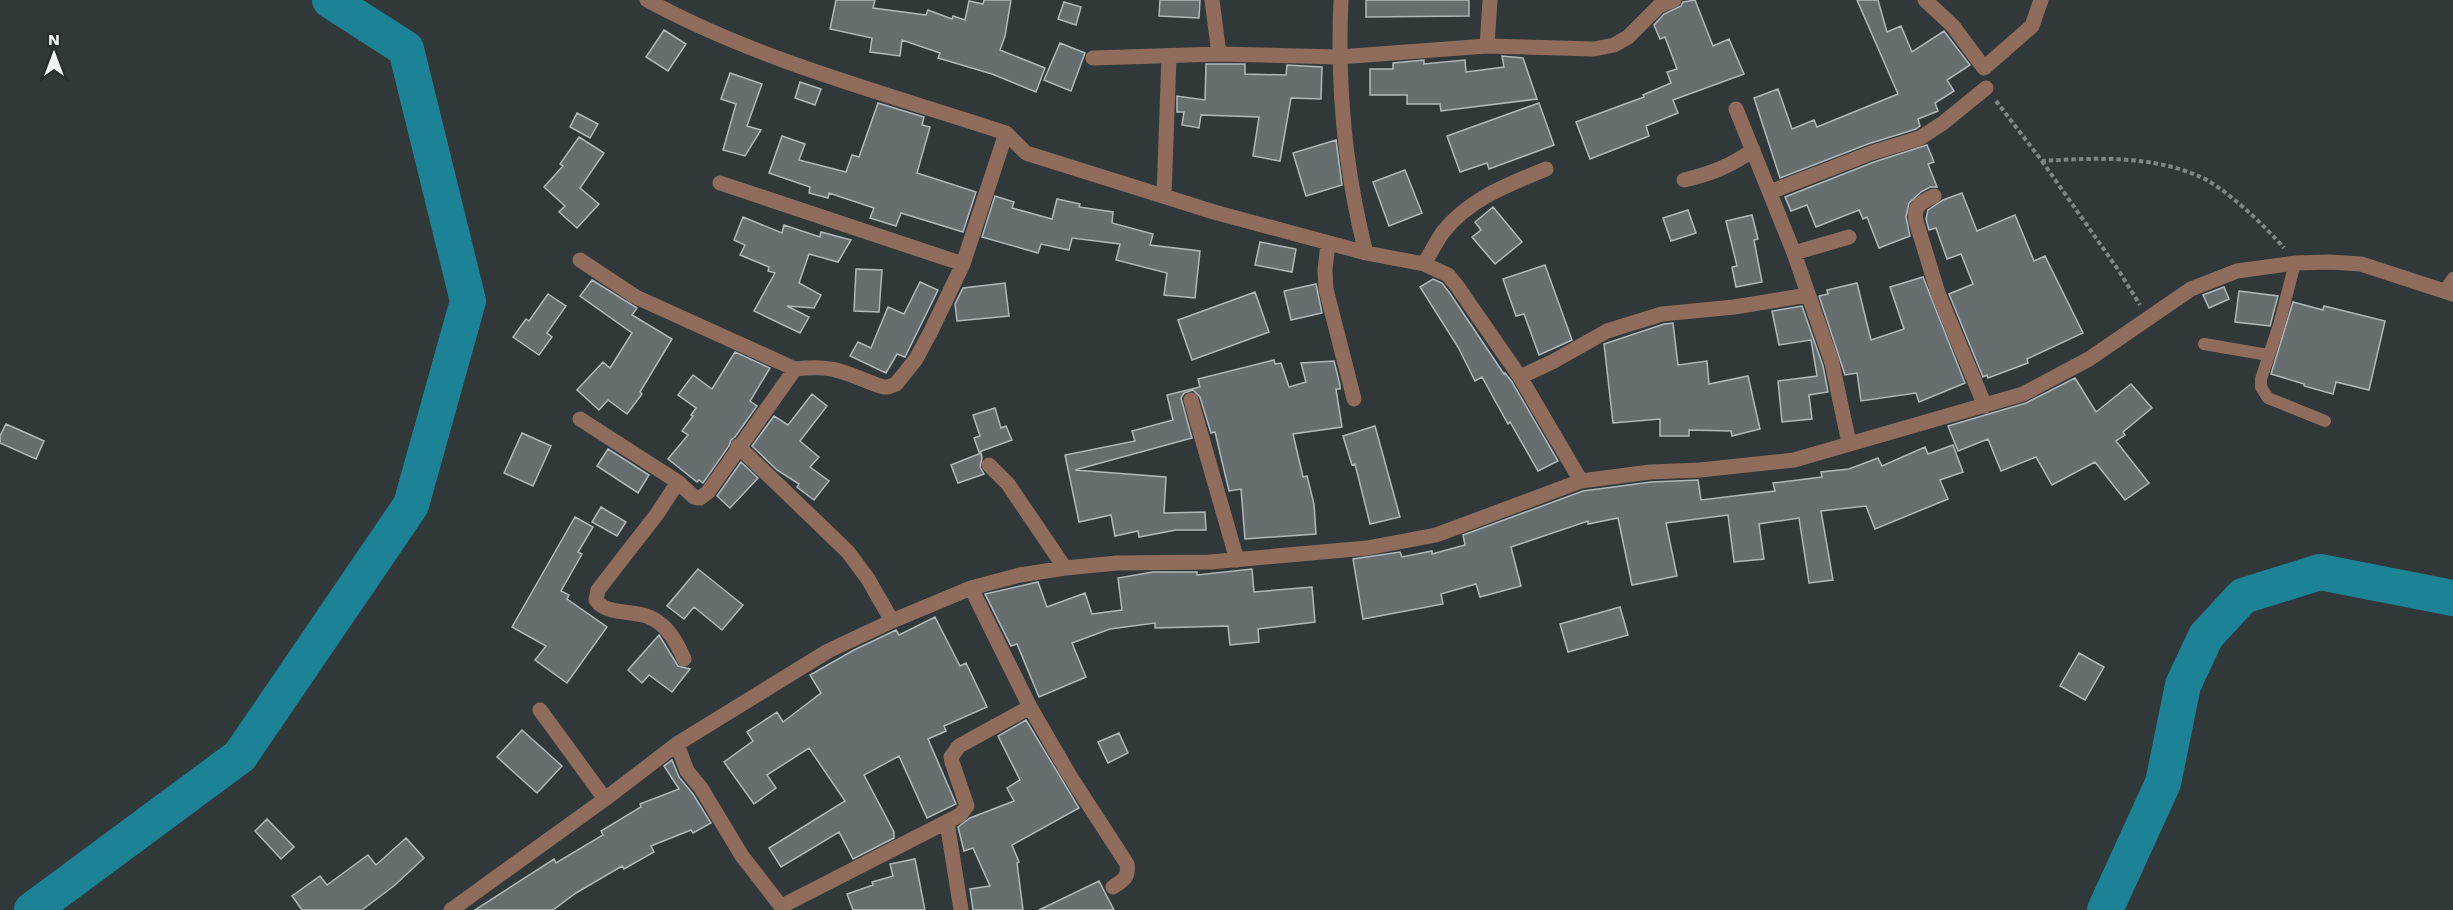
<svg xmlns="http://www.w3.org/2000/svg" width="2453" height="910" font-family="'Work Sans',sans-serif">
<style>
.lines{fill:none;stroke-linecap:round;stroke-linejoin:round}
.river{stroke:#1c8296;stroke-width:36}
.building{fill:#666e70;stroke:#b0b9bb;stroke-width:1.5}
.path{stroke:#808687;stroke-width:4;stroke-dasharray:4.5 3;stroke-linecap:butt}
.lane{stroke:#8f6c5b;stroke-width:12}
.street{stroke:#8f6c5b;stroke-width:15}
</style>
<rect width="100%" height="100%" fill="#31383a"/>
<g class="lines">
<path class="river" d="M 32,910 L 240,756 L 411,505 L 468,301 L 406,49 L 330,0
M 2105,910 L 2163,783 L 2183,685 L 2206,636 L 2243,596 L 2320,572 L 2453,598"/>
</g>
<path class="building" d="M 836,0 L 875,0 L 873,8 L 926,15 L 928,10 L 952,19 L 953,16 L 965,20 L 969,1 L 983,4 L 984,0 L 1011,0 L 1005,36 L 1000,50 L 1045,68 L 1036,92 L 992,74 L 938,58 L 940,53 L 902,40 L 900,56 L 870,52 L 872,38 L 830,29 Z
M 1160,0 L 1200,0 L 1199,18 L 1159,16 Z
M 1366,0 L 1469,0 L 1469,16 L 1366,17 Z
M 1695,0 L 1713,46 L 1729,39 L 1744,74 L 1673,100 L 1678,113 L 1646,126 L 1649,136 L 1590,159 L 1576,122 L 1644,97 L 1643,95 L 1671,83 L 1667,72 L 1677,69 L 1665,37 L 1660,39 L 1654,25 L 1664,14 L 1681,6 L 1683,2 Z
M 1857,0 L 1878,0 L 1887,32 L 1901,26 L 1912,52 L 1944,31 L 1970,65 L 1947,80 L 1954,91 L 1935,103 L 1938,111 L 1918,119 L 1920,126 L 1916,129 L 1868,144 L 1780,178 L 1754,98 L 1778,89 L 1792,129 L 1814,120 L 1817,127 L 1898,94 Z
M 1064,2 L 1081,7 L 1076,25 L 1058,19 Z
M 664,30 L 686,44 L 668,71 L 646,57 Z
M 1060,43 L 1085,53 L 1071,91 L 1044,80 Z
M 1502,56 L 1523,58 L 1537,99 L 1441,111 L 1440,104 L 1407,104 L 1407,95 L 1370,95 L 1370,69 L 1393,69 L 1393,63 L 1424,60 L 1424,64 L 1465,60 L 1466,72 L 1504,67 Z
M 1206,64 L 1245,64 L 1245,74 L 1286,75 L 1287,65 L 1322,67 L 1321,99 L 1291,98 L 1280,161 L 1253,156 L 1259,117 L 1201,115 L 1199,128 L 1182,125 L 1184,112 L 1177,112 L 1177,96 L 1205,100 Z
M 730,73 L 762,84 L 747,126 L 761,130 L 745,156 L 723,150 L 736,104 L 721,99 Z
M 800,82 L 821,89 L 815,105 L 795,98 Z
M 878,103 L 924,117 L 922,125 L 930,127 L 917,173 L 976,192 L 963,232 L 901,213 L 896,226 L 870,218 L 874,208 L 829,193 L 828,198 L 809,193 L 810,187 L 769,173 L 782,136 L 805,144 L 799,160 L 846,172 L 852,155 L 859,157 Z
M 1539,103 L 1554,145 L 1489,169 L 1487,163 L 1460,172 L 1447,136 Z
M 577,113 L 598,124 L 590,138 L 570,127 Z
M 579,137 L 604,153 L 580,188 L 599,204 L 577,228 L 559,212 L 565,206 L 544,187 L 563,166 L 560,164 Z
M 1336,140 L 1342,185 L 1306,196 L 1293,153 Z
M 1927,145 L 1934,162 L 1928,164 L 1937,187 L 1930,187 L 1921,192 L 1909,203 L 1906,217 L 1910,236 L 1879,248 L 1867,217 L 1863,219 L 1859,210 L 1816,227 L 1807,205 L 1791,211 L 1785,197 L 1874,162 Z
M 1405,170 L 1422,213 L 1389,226 L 1373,182 Z
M 1962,193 L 1977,231 L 2015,215 L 2034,261 L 2045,256 L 2083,333 L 2027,359 L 2028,363 L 1988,378 L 1987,375 L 1983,377 L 1949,294 L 1973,284 L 1961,254 L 1947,259 L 1936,228 L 1929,230 L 1926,219 L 1928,210 L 1943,200 Z
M 995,196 L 1014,202 L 1012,208 L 1052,219 L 1057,199 L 1080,204 L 1079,207 L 1113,212 L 1112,223 L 1153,234 L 1150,245 L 1200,251 L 1195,298 L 1164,295 L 1167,273 L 1116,260 L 1120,244 L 1072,238 L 1069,250 L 1041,244 L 1038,253 L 982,237 Z
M 1493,207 L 1522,242 L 1495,264 L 1472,237 L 1481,230 L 1475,222 Z
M 1688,210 L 1696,233 L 1671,241 L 1663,218 Z
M 1752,215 L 1758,239 L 1754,240 L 1762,282 L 1736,287 L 1732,267 L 1737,266 L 1726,221 Z
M 743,217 L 782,233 L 784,225 L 820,237 L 821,232 L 851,240 L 838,262 L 809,254 L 799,283 L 821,295 L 814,308 L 787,306 L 809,317 L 800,333 L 754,311 L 775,273 L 768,271 L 769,267 L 740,255 L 745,245 L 734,240 Z
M 1260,242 L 1296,249 L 1292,272 L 1255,265 Z
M 1545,265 L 1572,340 L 1539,355 L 1524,314 L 1516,316 L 1503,279 Z
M 856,269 L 882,270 L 879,312 L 854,311 Z
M 1923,277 L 1965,383 L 1919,402 L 1916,393 L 1861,401 L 1857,373 L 1845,375 L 1819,296 L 1828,294 L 1827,290 L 1857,283 L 1871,340 L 1904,329 L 1890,287 Z
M 1433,279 L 1442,283 L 1449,292 L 1504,374 L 1505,373 L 1512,382 L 1558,461 L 1538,471 L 1510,422 L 1508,424 L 1482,377 L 1475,381 L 1458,347 L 1420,287 Z
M 592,280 L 637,308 L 632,315 L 672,339 L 640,392 L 642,394 L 627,414 L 608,400 L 599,410 L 577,390 L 603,362 L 610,368 L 632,333 L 580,296 Z
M 920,282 L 938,290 L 905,357 L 897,354 L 886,373 L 850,356 L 858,342 L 871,348 L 888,307 L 904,314 Z
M 1005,283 L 1009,316 L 957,321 L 955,304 L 963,288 Z
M 1316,284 L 1322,313 L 1291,320 L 1284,291 Z
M 2224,287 L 2229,299 L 2209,308 L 2203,295 Z
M 2239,291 L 2278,296 L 2270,326 L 2235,322 Z
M 1255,292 L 1269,332 L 1192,360 L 1178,320 Z
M 548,294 L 566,306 L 547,333 L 552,337 L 539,355 L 513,337 L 526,319 L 529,321 Z
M 2293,302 L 2323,310 L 2324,306 L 2385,321 L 2369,390 L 2336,382 L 2333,394 L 2304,386 L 2304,384 L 2271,374 Z
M 1802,306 L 1823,366 L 1828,392 L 1809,395 L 1812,419 L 1782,422 L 1778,381 L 1817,376 L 1811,340 L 1779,345 L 1772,311 Z
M 1673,323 L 1678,365 L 1707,361 L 1709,384 L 1748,376 L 1760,429 L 1732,436 L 1731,431 L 1689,430 L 1689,436 L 1660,436 L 1660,419 L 1613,423 L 1604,344 L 1664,324 Z
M 735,352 L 770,368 L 750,401 L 757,406 L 735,437 L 731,440 L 729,446 L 703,483 L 699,480 L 697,482 L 668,459 L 688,435 L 682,431 L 693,416 L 691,415 L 696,408 L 678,395 L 693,375 L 712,389 Z
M 1274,360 L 1275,364 L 1281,363 L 1289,387 L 1306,382 L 1301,363 L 1334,361 L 1340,385 L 1340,389 L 1336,389 L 1342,427 L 1293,434 L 1303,477 L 1307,476 L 1314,504 L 1316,534 L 1245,539 L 1241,489 L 1229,491 L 1215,432 L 1211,433 L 1200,397 L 1193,390 L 1184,393 L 1181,398 L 1192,438 L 1075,470 L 1166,477 L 1164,513 L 1205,512 L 1206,530 L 1176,530 L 1139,537 L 1138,531 L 1115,536 L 1111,515 L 1079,522 L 1065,455 L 1135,441 L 1132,431 L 1173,420 L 1167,395 L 1200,387 L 1198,379 Z
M 2075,378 L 2096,412 L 2131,384 L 2152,408 L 2123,432 L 2125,435 L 2116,441 L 2149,483 L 2125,500 L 2095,462 L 2052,485 L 2036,457 L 2001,471 L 1988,439 L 1958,451 L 1948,426 L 2026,403 Z
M 812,394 L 827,406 L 800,441 L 819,457 L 810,467 L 829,481 L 814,500 L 797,487 L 799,484 L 777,470 L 752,446 L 774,416 L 788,425 Z
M 995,408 L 1001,428 L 1006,426 L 1012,440 L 979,452 L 974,438 L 980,436 L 973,415 Z
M 6,424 L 44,441 L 36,459 L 0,443 L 0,436 Z
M 1375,426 L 1400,517 L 1370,524 L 1355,464 L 1352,465 L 1343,436 Z
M 522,433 L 551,446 L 533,486 L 504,473 Z
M 1953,445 L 1963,472 L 1940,480 L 1948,499 L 1875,529 L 1866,506 L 1821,511 L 1833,580 L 1809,583 L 1799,518 L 1759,524 L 1764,559 L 1734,562 L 1728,515 L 1666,523 L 1677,576 L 1632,585 L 1618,518 L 1588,524 L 1588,521 L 1511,547 L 1521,586 L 1480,597 L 1476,584 L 1441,594 L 1443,604 L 1363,619 L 1353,559 L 1400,552 L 1402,557 L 1432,551 L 1432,554 L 1465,545 L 1463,535 L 1583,491 L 1651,482 L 1698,480 L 1701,500 L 1775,491 L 1773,483 L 1822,477 L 1821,472 L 1849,469 L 1878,458 L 1882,466 L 1925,447 L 1928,454 Z
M 608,449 L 649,475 L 638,493 L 597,466 Z
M 981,453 L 982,458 L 980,467 L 984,474 L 958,483 L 951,465 Z
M 741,462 L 758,478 L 730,508 L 717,496 Z
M 601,507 L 626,522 L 617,536 L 592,522 Z
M 575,517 L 593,527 L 578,552 L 582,554 L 561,591 L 569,595 L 567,599 L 607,627 L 567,683 L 535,660 L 546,646 L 512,627 Z
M 698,569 L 743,605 L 722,630 L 694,607 L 684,619 L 667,606 Z
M 1252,569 L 1254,592 L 1312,587 L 1315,622 L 1258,629 L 1259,642 L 1230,645 L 1228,626 L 1155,628 L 1155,623 L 1110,629 L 1072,643 L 1086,677 L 1039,697 L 1017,644 L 1011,646 L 985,594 L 1038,582 L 1047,607 L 1085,593 L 1092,614 L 1122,610 L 1118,578 L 1153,572 L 1197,572 L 1197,575 Z
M 1620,607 L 1628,635 L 1568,652 L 1560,624 Z
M 935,617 L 960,666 L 966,663 L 987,707 L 944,726 L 946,731 L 928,739 L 956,804 L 927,818 L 899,756 L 864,775 L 894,832 L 894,838 L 853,859 L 839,832 L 781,867 L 769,848 L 845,801 L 809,748 L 767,775 L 776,788 L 754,804 L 724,762 L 753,741 L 747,732 L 777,712 L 783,722 L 821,693 L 810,675 L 854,650 L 896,630 L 899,635 Z
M 659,635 L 678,666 L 690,669 L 672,692 L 649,675 L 642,683 L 628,670 Z
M 2079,653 L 2104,667 L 2085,700 L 2060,686 Z
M 1026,720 L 1079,808 L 1012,845 L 1019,862 L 1017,863 L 1023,910 L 973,910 L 970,889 L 990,886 L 973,848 L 964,851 L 958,827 L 970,818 L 1014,801 L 1007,788 L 1020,780 L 998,736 Z
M 522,730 L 562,766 L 537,793 L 497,757 Z
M 1119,733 L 1128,753 L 1108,763 L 1098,742 Z
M 672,760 L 679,777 L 693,794 L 711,823 L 693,833 L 691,830 L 651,846 L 654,852 L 624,869 L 622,866 L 576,893 L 553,910 L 475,910 L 554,859 L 556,863 L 603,835 L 601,831 L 641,807 L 640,804 L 679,789 L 664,766 Z
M 267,819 L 294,847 L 281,859 L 255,831 Z
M 406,838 L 424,858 L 395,885 L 362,910 L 302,910 L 292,896 L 320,876 L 327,885 L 368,855 L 376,865 Z
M 915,859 L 925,910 L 853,910 L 847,894 L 873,885 L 872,882 L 893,876 L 890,864 Z
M 1099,881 L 1114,910 L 1039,910 Z"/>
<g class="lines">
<path class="path" d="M 1996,101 L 2042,161 C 2093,158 2148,155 2196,175 C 2223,185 2265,226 2284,248
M 2042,161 L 2119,271 L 2140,305"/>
<path class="lane" d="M 2295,263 L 2279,325 L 2261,379 L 2261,387 L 2268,398 L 2325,421
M 2444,291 L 2453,278
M 2204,344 L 2268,355"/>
<path class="street" d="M 647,0 C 759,61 885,93 1006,133 L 1026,153 L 1214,212 L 1366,253 L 1424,264 L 1448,275 L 1457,286 L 1520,377 L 1581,481
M 1212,0 L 1219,54
M 1341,0 C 1337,85 1345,171 1366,253
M 1925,0 L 1953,26 L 1984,68 L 2032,26 L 2041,0
M 1487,46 L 1490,0
M 1093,58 L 1219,54 L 1339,57 L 1487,46 L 1594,49 L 1614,45 L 1628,37 L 1659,6 L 1674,0
M 1736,109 L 1794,253 L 1832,363 L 1849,443
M 1684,180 C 1710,174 1731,166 1753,150
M 720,183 L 963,264
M 1770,192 L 1871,153 L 1920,138 L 1943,123 L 1986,88
M 1164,196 L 1169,56
M 1934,196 C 1921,202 1913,206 1916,221 L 1938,293 L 1985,406
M 1328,243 L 1325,270 L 1326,289 L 1354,399
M 1794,253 L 1849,237
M 580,260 L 636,297 L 795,369
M 1424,264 C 1430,254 1436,242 1443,232 C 1469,199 1507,185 1546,169
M 1520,377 L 1554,361 L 1607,331 L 1662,314 L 1734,307 L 1808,295
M 1191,400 L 1237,560
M 580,419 L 678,482
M 738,446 L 848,552 L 868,579 L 892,621
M 989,465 L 1008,484 L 1065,568
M 684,659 C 677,642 667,624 649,617 C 633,610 605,615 596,600 L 598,590 L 657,514 L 678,482 L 694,497 L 700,498 L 708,492 L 795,369 C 838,364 845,374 883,387 L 888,387 L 896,384 L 916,359 L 931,331 L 963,264 L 1006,133
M 1030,707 L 1070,776 L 1127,864 C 1129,877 1124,880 1113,887
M 540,710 L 605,799
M 677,744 L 687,771 L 701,788 L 742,856 L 784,910
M 947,822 L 961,910
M 782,906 L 960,815 L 967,806 L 952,762 L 951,757 L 959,746 L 1030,707 L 971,588
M 451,910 L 605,799 L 677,744 L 828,651 L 892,621 L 971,588 L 1020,575 L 1065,568 L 1117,563 L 1210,562 L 1367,548 L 1436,535 L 1581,481 L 1650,472 L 1700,470 L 1794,460 L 2023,394 L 2089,359 L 2191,289 L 2237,271 L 2295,263 L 2330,262 L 2361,264 L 2453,294"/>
</g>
<g transform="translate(54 54)" stroke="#272e2f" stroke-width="4.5" paint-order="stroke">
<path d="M0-4.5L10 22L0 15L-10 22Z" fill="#f0f4f5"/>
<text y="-9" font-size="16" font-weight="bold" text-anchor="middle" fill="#f0f4f5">N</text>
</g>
</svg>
